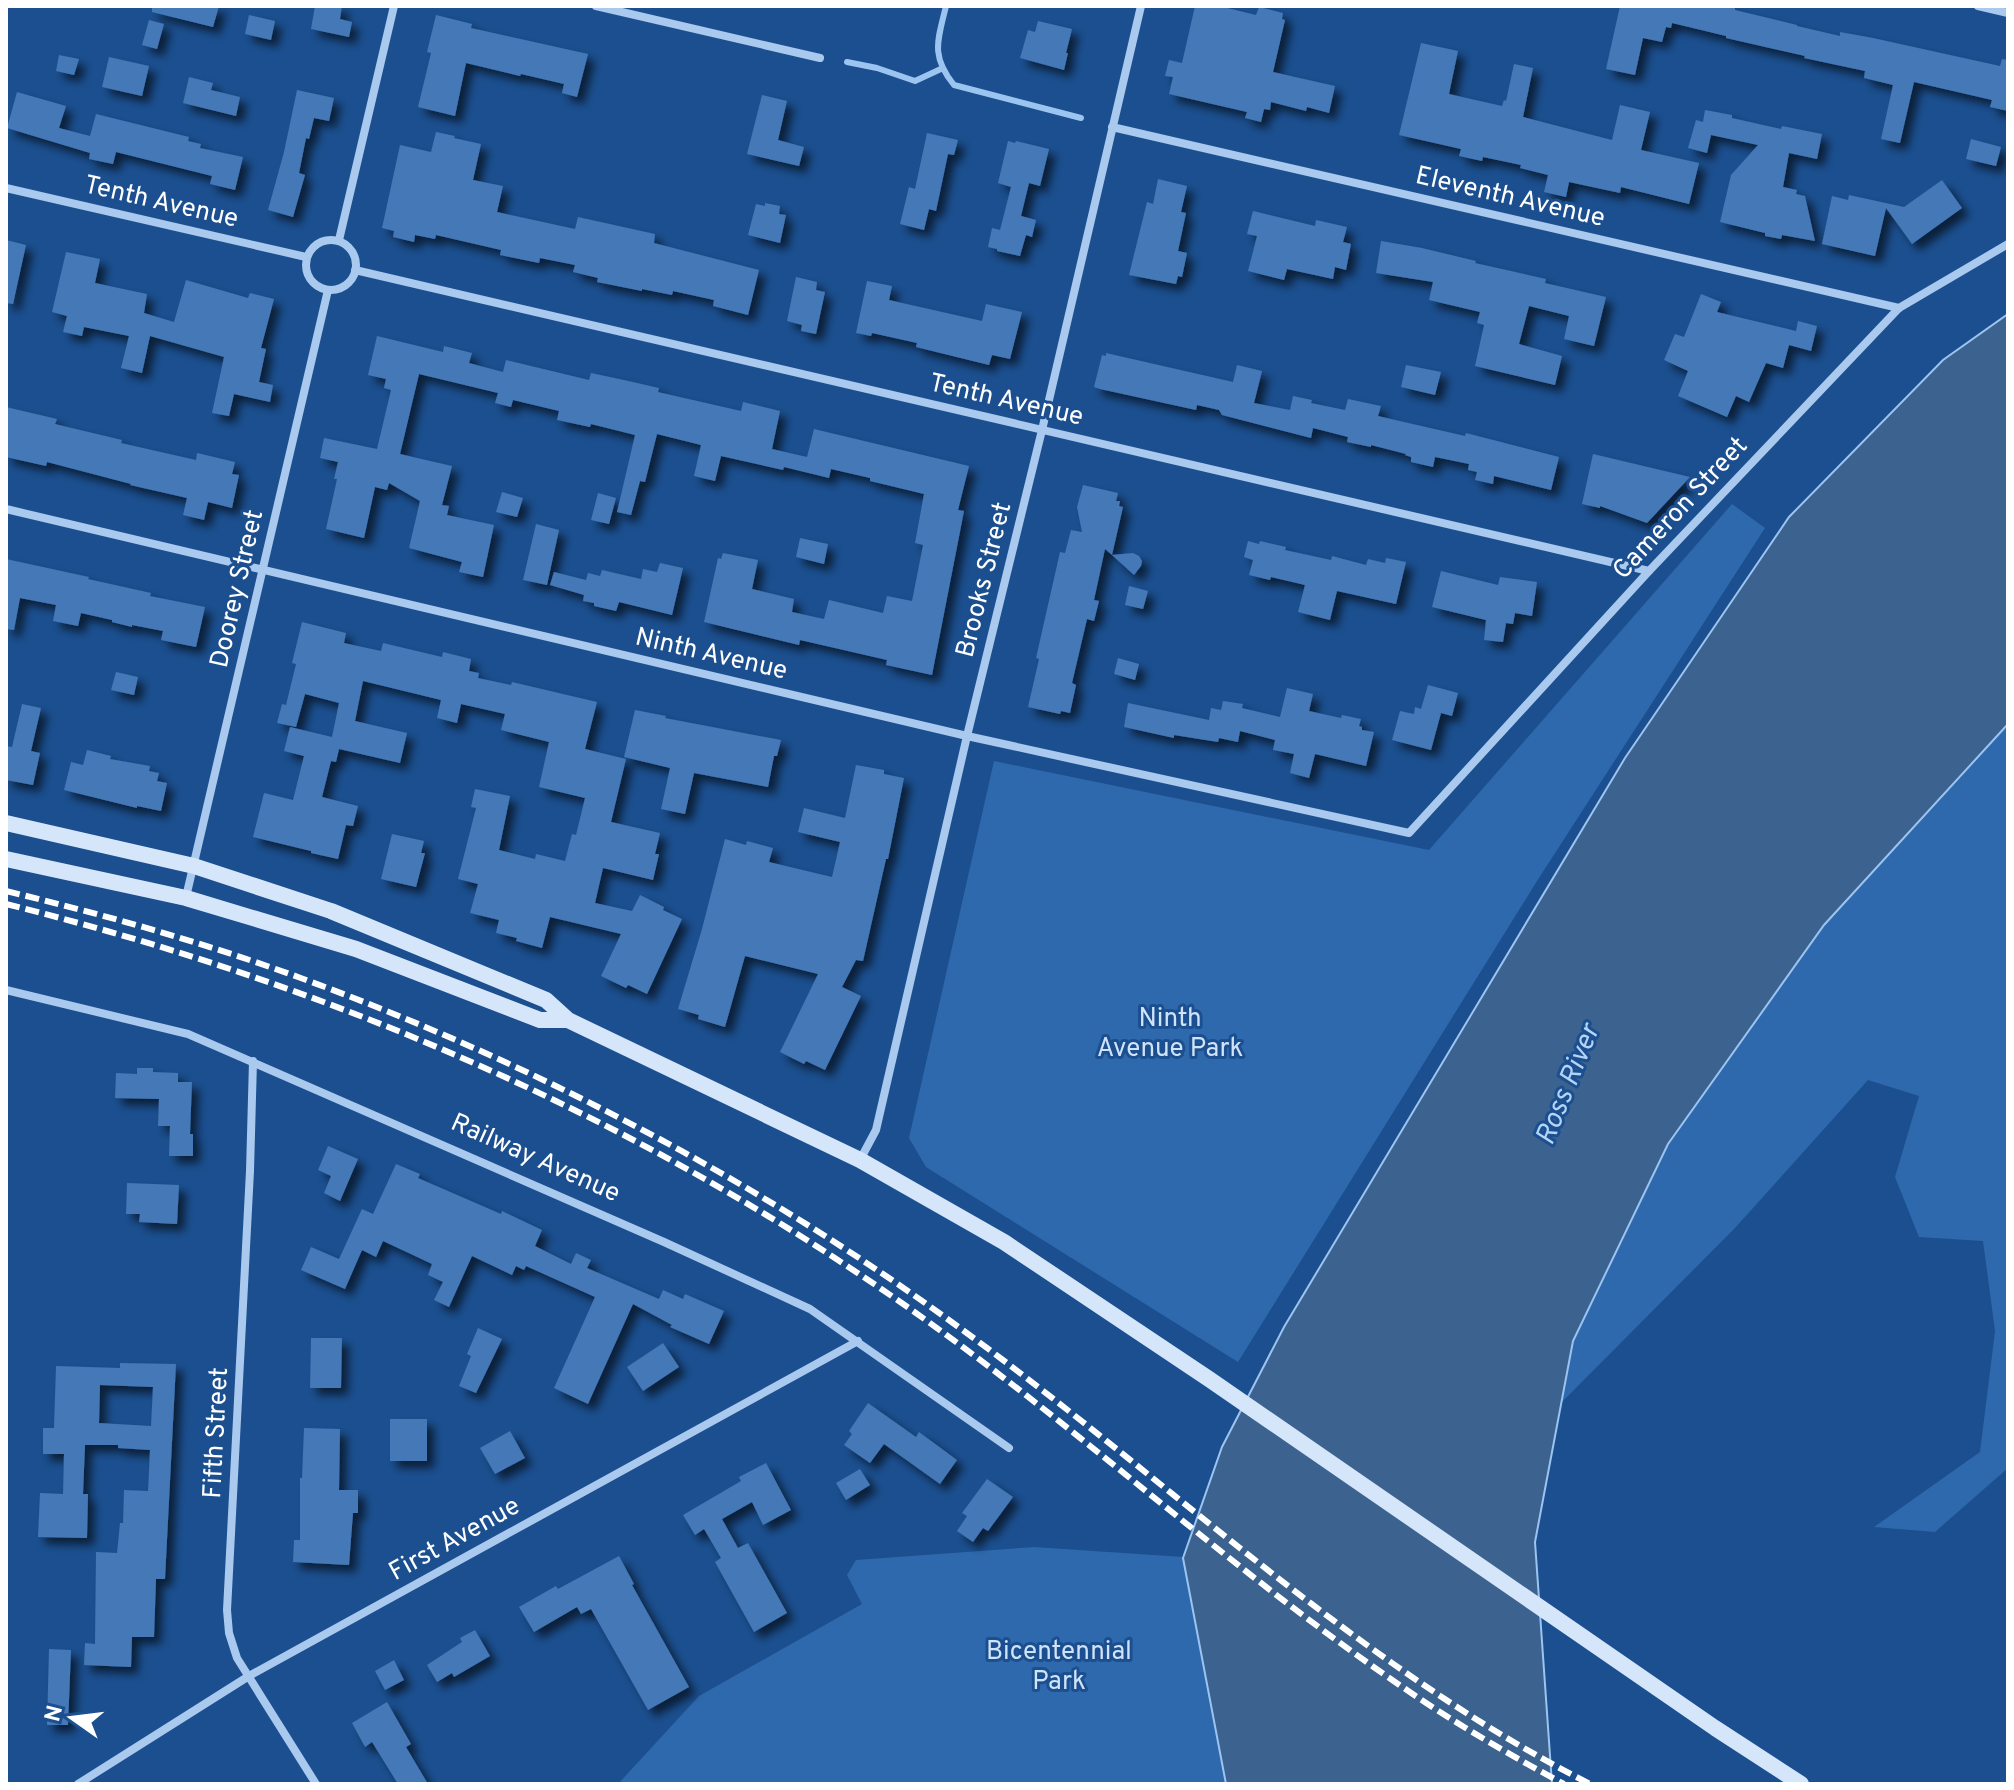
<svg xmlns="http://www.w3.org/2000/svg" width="2014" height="1790" font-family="Overpass,sans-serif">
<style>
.green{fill:#2e69ad}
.water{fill:#3c6290;stroke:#9cc4f0;stroke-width:2}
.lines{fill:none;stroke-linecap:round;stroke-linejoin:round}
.stream{stroke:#9cc4f0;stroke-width:6}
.building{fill:#4478b7;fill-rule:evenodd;filter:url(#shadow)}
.street{stroke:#a9c9ee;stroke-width:8}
.secondary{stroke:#d6e6fa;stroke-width:16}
.rail{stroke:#fff;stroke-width:6;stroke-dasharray:14 6;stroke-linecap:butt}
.labels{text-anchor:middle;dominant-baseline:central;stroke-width:6;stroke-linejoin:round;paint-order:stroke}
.street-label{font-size:26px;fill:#fff;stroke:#1b4f8f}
.park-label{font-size:26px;fill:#cfe3fa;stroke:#1b4f8f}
.water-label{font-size:28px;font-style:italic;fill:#b5d3f5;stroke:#1b4f8f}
</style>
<defs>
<filter id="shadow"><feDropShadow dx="7" dy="7" stdDeviation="4" flood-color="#0009"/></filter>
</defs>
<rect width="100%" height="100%" fill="#1b4f8f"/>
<path class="green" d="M 1732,504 L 1765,528 L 1537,881 L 1238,1362 L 926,1167 L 909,1138 L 994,761 L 1429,850 Z
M 2008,724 L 2008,1468 L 1935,1532 L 1874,1527 L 1980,1452 L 1995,1331 L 1983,1241 L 1919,1237 L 1895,1177 L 1919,1096 L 1868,1080 L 1735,1228 L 1561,1403 L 1573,1341 L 1668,1144 L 1824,925 Z
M 1034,1547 L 1183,1557 L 1226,1784 L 618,1784 L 699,1696 L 862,1604 L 847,1575 L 856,1560 Z"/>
<path class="water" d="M 2008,314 L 2008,724 L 1824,925 L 1668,1144 L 1573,1341 L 1535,1542 L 1552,1784 L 1226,1784 L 1183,1558 L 1222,1447 L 1284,1327 L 1625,758 L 1789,517 L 1943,360 Z"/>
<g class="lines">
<path class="stream" d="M 946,6 C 938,40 930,55 954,85 L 1081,118
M 847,62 L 877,68 L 915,81 L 943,68"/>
</g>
<path class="building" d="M 152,6 L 219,6 L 213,27 L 152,12 Z
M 315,6 L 342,6 L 340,19 L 352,22 L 349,37 L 311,29 Z
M 1195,6 L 1219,6 L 1256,15 L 1259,7 L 1283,13 L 1282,19 L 1285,20 L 1273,72 L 1335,86 L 1329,113 L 1307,107 L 1306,111 L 1271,102 L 1270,110 L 1264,109 L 1261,122 L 1245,118 L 1247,112 L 1169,94 L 1173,77 L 1165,76 L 1169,60 L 1182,63 Z
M 1620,6 L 1725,6 L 1735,8 L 1735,10 L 1797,25 L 1797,26 L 1840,36 L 1840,32 L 1873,38 L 2000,66 L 2002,59 L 2008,60 L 2008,111 L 1990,107 L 1992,100 L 1914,82 L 1900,143 L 1881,139 L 1893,85 L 1864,78 L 1865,71 L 1804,58 L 1805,56 L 1726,38 L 1726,36 L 1672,23 L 1671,28 L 1666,27 L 1662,42 L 1643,38 L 1635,75 L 1606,69 Z
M 249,15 L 275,21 L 271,40 L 245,34 Z
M 436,15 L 472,24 L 471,28 L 588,54 L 577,97 L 562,93 L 564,84 L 521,74 L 520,76 L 466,63 L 455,116 L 418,107 L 431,53 L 427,52 Z
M 149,20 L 164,24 L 157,49 L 142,45 Z
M 1038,21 L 1072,29 L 1066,53 L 1068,53 L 1064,70 L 1020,58 L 1028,30 L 1035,32 Z
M 1421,43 L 1458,51 L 1449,94 L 1502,106 L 1504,100 L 1506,101 L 1514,64 L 1533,68 L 1523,117 L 1612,140 L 1620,105 L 1650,112 L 1641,150 L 1699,163 L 1689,204 L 1621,187 L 1620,193 L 1569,182 L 1566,197 L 1544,192 L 1548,175 L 1520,168 L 1521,165 L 1483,157 L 1482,161 L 1459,156 L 1461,149 L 1399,135 Z
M 59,55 L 79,59 L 74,75 L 56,71 Z
M 109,57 L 149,66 L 142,96 L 102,87 Z
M 189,77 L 213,83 L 211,90 L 240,97 L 236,116 L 183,103 Z
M 297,90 L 334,98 L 329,121 L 314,118 L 309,139 L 306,138 L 299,173 L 305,175 L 293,217 L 268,210 L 284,152 Z
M 17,92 L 66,106 L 59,128 L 90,136 L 96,114 L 189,137 L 188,141 L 201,144 L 200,148 L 243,157 L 235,190 L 210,184 L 212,176 L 116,152 L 113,164 L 89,159 L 90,153 L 7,128 Z
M 762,95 L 787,101 L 778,140 L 804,147 L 799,166 L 747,154 Z
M 1705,110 L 1732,115 L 1732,118 L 1781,129 L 1782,126 L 1822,134 L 1817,159 L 1789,153 L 1783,187 L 1797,190 L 1796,194 L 1805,196 L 1815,241 L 1782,235 L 1781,239 L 1765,236 L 1765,233 L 1720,222 L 1731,175 L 1758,145 L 1711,135 L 1707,153 L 1688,148 L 1696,120 L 1703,122 Z
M 436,132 L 455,136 L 454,138 L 481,144 L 473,180 L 503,186 L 497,212 L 575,229 L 578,217 L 655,234 L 654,243 L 759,270 L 748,315 L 713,306 L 714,300 L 673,291 L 672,295 L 642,289 L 642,291 L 597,282 L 598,278 L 573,272 L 575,265 L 540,258 L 539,263 L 500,255 L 501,250 L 436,235 L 435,239 L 415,235 L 414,242 L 393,237 L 394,231 L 382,228 L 400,145 L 431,152 Z
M 927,133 L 958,140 L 954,155 L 948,154 L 936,211 L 929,209 L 924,230 L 900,224 L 909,187 L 915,189 Z
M 1971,139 L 2001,147 L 1996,166 L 1966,159 Z
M 1008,141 L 1015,143 L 1016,141 L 1049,149 L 1040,186 L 1029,183 L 1021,216 L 1036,220 L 1032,237 L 1026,235 L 1020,256 L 997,251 L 997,249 L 988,247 L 992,228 L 1000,230 L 1011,187 L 998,183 Z
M 1158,179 L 1187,186 L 1181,212 L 1186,213 L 1178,251 L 1187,253 L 1182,277 L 1178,276 L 1176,284 L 1129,275 L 1147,202 L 1153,204 Z
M 1942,180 L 1962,208 L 1912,244 L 1886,208 L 1875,256 L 1822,244 L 1832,196 L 1848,200 L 1849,195 L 1904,207 Z
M 765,203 L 780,206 L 779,214 L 786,215 L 780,243 L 748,235 L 756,204 L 765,206 Z
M 1253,211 L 1315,226 L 1316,220 L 1347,227 L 1343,242 L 1351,244 L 1346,270 L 1335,267 L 1333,279 L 1287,269 L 1284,280 L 1248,271 L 1257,236 L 1247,234 Z
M 6,240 L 26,245 L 13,304 L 6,303 Z
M 1381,241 L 1422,248 L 1476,261 L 1475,263 L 1546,279 L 1545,283 L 1606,297 L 1594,346 L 1564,339 L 1569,316 L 1529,306 L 1519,344 L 1562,356 L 1555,385 L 1475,366 L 1484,325 L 1477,323 L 1480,312 L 1429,300 L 1433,282 L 1376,273 Z
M 66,252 L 100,259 L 95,283 L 147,294 L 144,313 L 174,322 L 186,280 L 248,298 L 250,293 L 274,299 L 261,348 L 266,349 L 259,382 L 273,385 L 270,402 L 234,394 L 229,416 L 212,413 L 224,357 L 150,336 L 142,373 L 121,368 L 129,336 L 84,327 L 82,336 L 63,332 L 67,316 L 52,312 Z
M 796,277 L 817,282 L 816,290 L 825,292 L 816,334 L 801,331 L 802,325 L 787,321 Z
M 867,281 L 892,286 L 889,300 L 982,321 L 986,304 L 1022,312 L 1010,359 L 992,355 L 989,365 L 916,347 L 917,343 L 872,333 L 871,336 L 856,333 Z
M 1701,294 L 1721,302 L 1717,312 L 1796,331 L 1798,321 L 1817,326 L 1811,351 L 1789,345 L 1783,368 L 1766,363 L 1749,402 L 1736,396 L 1727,417 L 1678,396 L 1688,371 L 1664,360 L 1675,334 L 1684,337 Z
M 377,336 L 443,352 L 444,346 L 472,353 L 469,363 L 503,372 L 506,360 L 589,380 L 591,373 L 624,380 L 659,388 L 658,392 L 741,411 L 743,402 L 780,411 L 772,449 L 807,457 L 814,429 L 969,466 L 958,510 L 964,511 L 932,675 L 886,665 L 887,660 L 800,640 L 799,645 L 704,622 L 718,558 L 721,559 L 723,553 L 758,560 L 752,589 L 794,599 L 792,612 L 824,619 L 829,600 L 883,613 L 887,596 L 912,601 L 923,545 L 915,543 L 924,494 L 870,481 L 870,478 L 831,469 L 829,478 L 784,467 L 783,470 L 721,456 L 715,481 L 694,476 L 701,445 L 657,434 L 645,482 L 640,481 L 631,515 L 617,512 L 635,435 L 591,424 L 590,427 L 557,420 L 559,411 L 513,400 L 511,407 L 495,403 L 498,393 L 419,374 L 400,454 L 452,466 L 442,505 L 449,506 L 447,515 L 494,525 L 483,577 L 459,572 L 462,562 L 409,548 L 420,501 L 389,483 L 387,490 L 375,487 L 364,538 L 326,529 L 337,479 L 334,479 L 338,462 L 320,458 L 324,438 L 377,449 L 391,390 L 384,388 L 386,379 L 368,375 Z
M 1106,353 L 1233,382 L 1237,365 L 1262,371 L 1254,403 L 1290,410 L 1293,396 L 1312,400 L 1311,403 L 1345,410 L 1348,399 L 1381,406 L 1378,416 L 1465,436 L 1466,433 L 1559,457 L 1551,490 L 1494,476 L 1493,484 L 1475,480 L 1477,472 L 1468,470 L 1469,464 L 1435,457 L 1433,467 L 1411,462 L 1411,457 L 1405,455 L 1406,454 L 1371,445 L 1371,447 L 1347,442 L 1348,437 L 1313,428 L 1311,438 L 1222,415 L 1219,410 L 1197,405 L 1196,410 L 1100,389 L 1094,387 L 1102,355 L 1106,356 Z
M 1406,365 L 1441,372 L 1435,395 L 1401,387 Z
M 6,407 L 57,419 L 55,424 L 122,440 L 121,443 L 196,460 L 197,453 L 235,462 L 232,474 L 239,475 L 232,508 L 208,502 L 204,520 L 183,515 L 187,498 L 130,485 L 131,484 L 47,462 L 46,466 L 6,457 Z
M 1593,454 L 1690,477 L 1647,523 L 1600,506 L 1600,508 L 1582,504 Z
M 1083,485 L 1118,493 L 1116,501 L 1120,501 L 1119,506 L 1123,507 L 1112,555 L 1105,549 L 1094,600 L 1099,601 L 1094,621 L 1087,619 L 1072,683 L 1076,685 L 1070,713 L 1061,711 L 1060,714 L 1028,707 L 1039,659 L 1036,658 L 1060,552 L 1065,553 L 1071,530 L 1082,532 L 1077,507 Z
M 502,492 L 523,498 L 517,517 L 496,512 Z
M 598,493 L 616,498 L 609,524 L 591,520 Z
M 536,524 L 559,530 L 547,585 L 523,580 Z
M 800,538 L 828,544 L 824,564 L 796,557 Z
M 1248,541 L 1259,544 L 1260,541 L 1286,547 L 1285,550 L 1331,560 L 1332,556 L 1366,565 L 1368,559 L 1385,563 L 1386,558 L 1406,562 L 1396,604 L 1337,591 L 1330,620 L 1298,612 L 1305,585 L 1271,577 L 1270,580 L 1249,575 L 1253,560 L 1244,557 Z
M 1133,553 L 1139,556 L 1142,561 L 1141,566 L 1134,575 L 1112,555 Z
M 6,559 L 89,577 L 88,579 L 151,593 L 150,596 L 205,607 L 196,647 L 161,640 L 163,631 L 132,625 L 132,627 L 112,622 L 112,620 L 81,613 L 78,626 L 53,621 L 56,605 L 20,598 L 14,630 L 6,629 Z
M 660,563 L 683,568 L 672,615 L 619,602 L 616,611 L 594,606 L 594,603 L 583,601 L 584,595 L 550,585 L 554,572 L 586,580 L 588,573 L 600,576 L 602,570 L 641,579 L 643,569 L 657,572 Z
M 1441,571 L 1498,585 L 1500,577 L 1537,582 L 1532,616 L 1515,613 L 1513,624 L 1506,623 L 1503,642 L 1484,640 L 1486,620 L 1432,607 Z
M 1129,586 L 1148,591 L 1143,609 L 1125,605 Z
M 302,622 L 346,633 L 344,643 L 381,651 L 383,643 L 442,657 L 443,652 L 471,659 L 469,671 L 479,673 L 478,678 L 511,685 L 512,682 L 597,702 L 585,749 L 626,759 L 611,822 L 660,833 L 655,854 L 659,854 L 653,880 L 603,868 L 595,903 L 632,911 L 640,895 L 664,907 L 663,910 L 682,919 L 647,994 L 628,985 L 626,988 L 601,976 L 621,934 L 550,917 L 542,948 L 516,941 L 517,938 L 496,933 L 499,920 L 470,913 L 478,884 L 458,879 L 476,808 L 471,807 L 475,789 L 510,796 L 499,850 L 535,859 L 536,854 L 565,861 L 572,834 L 576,835 L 585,798 L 539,787 L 549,742 L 501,730 L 505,714 L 461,704 L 457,723 L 437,718 L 441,700 L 363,681 L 355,721 L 407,733 L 400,763 L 339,749 L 336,762 L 331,761 L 322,797 L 358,806 L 353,826 L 346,825 L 338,859 L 311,853 L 311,851 L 253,837 L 264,793 L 293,800 L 304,756 L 284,751 L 290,727 L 332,737 L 339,703 L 305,694 L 296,727 L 277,723 L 282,704 L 286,705 L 296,664 L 292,663 Z
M 1118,658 L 1139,664 L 1135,680 L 1114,674 Z
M 116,672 L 138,677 L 134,695 L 111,690 Z
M 1428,685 L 1458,693 L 1452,716 L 1441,713 L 1431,750 L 1392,740 L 1400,711 L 1414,714 L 1415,707 L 1421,709 Z
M 1287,688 L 1313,694 L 1309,711 L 1341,718 L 1342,715 L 1361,719 L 1359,726 L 1362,727 L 1362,730 L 1374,732 L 1366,766 L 1315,754 L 1309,778 L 1290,773 L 1294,754 L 1273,750 L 1275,740 L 1240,731 L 1238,742 L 1219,738 L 1218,742 L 1174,735 L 1174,738 L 1124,727 L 1128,703 L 1209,720 L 1211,708 L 1221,710 L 1223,701 L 1243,704 L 1242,708 L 1280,717 Z
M 22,704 L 41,708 L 31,751 L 40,753 L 33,785 L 6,780 L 6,746 L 12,747 Z
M 635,710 L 666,716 L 665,718 L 781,740 L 777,756 L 774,756 L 768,787 L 694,773 L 685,814 L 661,809 L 670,768 L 624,757 Z
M 87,750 L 111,756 L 110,759 L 150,766 L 149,771 L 159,773 L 157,781 L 167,783 L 161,811 L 137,806 L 137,808 L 64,790 L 71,762 L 83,765 Z
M 856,765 L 884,770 L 884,774 L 904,778 L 888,859 L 886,859 L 863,961 L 856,960 L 842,987 L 861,996 L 825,1070 L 806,1061 L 804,1064 L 780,1052 L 818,974 L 745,956 L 725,1027 L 698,1019 L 699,1015 L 678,1009 L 702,929 L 725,839 L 746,845 L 747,841 L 773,848 L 769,862 L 832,877 L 840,842 L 798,832 L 804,808 L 845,818 Z
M 392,834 L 424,841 L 421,853 L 425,853 L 416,887 L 381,879 Z
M 137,1068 L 153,1068 L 153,1072 L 178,1073 L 178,1082 L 192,1082 L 190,1134 L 193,1134 L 193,1156 L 169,1156 L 170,1126 L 158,1126 L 159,1099 L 115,1098 L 116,1073 L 137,1074 Z
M 328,1146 L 358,1159 L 340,1201 L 324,1193 L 331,1176 L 318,1170 Z
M 396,1164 L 420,1174 L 418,1178 L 501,1214 L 502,1211 L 542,1230 L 535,1246 L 571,1264 L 576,1253 L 591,1260 L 587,1268 L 659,1299 L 663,1290 L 683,1299 L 685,1294 L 724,1311 L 709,1344 L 670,1327 L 672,1325 L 633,1304 L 588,1404 L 554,1388 L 595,1297 L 526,1266 L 524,1270 L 516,1266 L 512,1275 L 472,1256 L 449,1307 L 434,1300 L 443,1282 L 428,1275 L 432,1264 L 383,1241 L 376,1257 L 362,1250 L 345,1289 L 301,1270 L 311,1247 L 339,1259 L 362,1209 L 373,1214 Z
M 127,1183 L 179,1185 L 177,1224 L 139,1222 L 140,1214 L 126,1214 Z
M 478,1328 L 502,1339 L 476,1393 L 459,1386 L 471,1356 L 467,1354 Z
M 311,1338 L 342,1338 L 341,1388 L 310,1388 Z
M 663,1343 L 679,1367 L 643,1391 L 627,1367 Z
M 120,1363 L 176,1364 L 165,1579 L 156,1579 L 154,1637 L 132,1637 L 131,1667 L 84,1665 L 85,1643 L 95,1644 L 96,1552 L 117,1553 L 120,1523 L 123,1523 L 124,1490 L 148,1491 L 150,1450 L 118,1448 L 118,1445 L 85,1445 L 83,1494 L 88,1494 L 87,1538 L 38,1537 L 40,1493 L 63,1494 L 64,1454 L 43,1454 L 43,1428 L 54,1428 L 56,1366 L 120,1368 ZM 100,1385 L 153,1387 L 151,1426 L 99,1423 Z
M 868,1403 L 916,1437 L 919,1432 L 957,1460 L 940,1484 L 884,1444 L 870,1463 L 844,1445 L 852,1434 L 849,1431 Z
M 390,1419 L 427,1419 L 427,1461 L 390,1461 Z
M 304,1428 L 340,1429 L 339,1490 L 358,1490 L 358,1513 L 353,1513 L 349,1565 L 293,1562 L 294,1540 L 300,1540 L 300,1478 L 302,1478 Z
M 510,1431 L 525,1458 L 495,1474 L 480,1448 Z
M 766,1463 L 791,1510 L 763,1525 L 752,1502 L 722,1519 L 738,1548 L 748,1543 L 787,1613 L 754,1632 L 715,1562 L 721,1558 L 704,1529 L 695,1535 L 683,1515 L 741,1481 L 739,1477 Z
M 860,1469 L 870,1485 L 846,1500 L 836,1483 Z
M 987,1479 L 1013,1497 L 988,1531 L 983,1528 L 973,1542 L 957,1531 L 967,1516 L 962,1513 Z
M 619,1556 L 634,1584 L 632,1585 L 689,1687 L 648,1710 L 591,1609 L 581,1614 L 577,1607 L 534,1632 L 519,1607 L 556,1586 L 558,1589 Z
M 475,1630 L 490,1656 L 454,1677 L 452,1673 L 437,1682 L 427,1665 L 462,1642 L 460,1638 Z
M 49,1649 L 71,1650 L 68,1725 L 47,1725 Z
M 394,1660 L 404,1680 L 385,1690 L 375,1671 Z
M 387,1702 L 411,1744 L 406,1747 L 428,1784 L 398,1784 L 372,1742 L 365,1747 L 352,1723 Z"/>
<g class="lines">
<path class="street" d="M 596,6 L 820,58
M 1978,6 L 2008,13
M 1112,127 L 1899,308
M 6,188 L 306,257
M306 265a25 25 0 1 1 50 0a25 25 0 1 1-50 0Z
M 339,240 L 394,6
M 355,270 L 1649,571
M 6,509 L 967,736 L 1409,833 L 1649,571 L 1899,308 L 2008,244
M 186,897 L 328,290
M 6,990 L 188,1034 L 664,1242 L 810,1309 L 1009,1448
M 253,1061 L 250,1171 L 227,1610 L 229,1633 L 237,1658 L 316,1784
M 860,1160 L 876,1130 L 967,736 L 1042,430 L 1141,6
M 78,1784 L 249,1676 L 858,1341"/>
<path class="secondary" d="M 6,823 L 194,866 L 331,911 L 546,1000 L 568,1020 L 860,1160 L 1004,1242 L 1209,1379 L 1715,1728 L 1801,1784
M 6,859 L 186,898 L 356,949 L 540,1020 L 568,1020"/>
<path class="rail" d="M 6,891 C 105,915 202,942 298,977 C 534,1063 761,1182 964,1331 C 1172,1483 1358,1666 1590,1784
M 6,904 C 343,988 659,1126 941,1331 C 1098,1445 1241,1577 1401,1686 C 1453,1722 1508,1754 1564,1784"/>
</g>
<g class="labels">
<g class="street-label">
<text transform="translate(1510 198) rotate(13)">Eleventh Avenue</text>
<text transform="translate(161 203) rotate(13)">Tenth Avenue</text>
<text transform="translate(1006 401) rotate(13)">Tenth Avenue</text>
<text transform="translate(1681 509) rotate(-47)">Cameron Street</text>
<text transform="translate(985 580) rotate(-76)">Brooks Street</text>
<text transform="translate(238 589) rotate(-77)">Doorey Street</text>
<text transform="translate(711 655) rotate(13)">Ninth Avenue</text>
<text transform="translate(535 1159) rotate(24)">Railway Avenue</text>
<text transform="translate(217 1433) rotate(-87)">Fifth Street</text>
<text transform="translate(455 1540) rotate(-29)">First Avenue</text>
</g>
<g class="park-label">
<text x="1170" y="1019">Ninth<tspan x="1170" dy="30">Avenue Park</tspan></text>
<text x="1059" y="1652">Bicentennial<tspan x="1059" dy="30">Park</tspan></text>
</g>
<g class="water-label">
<text transform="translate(1569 1085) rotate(-68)">Ross River</text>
</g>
</g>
<rect width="2014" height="1790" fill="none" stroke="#ffffff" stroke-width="16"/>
<g transform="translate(72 1718) rotate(284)" stroke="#1b4f8f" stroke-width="6" paint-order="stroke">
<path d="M0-6L14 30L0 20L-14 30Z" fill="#ffffff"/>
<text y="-12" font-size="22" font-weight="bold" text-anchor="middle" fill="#ffffff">N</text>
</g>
</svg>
